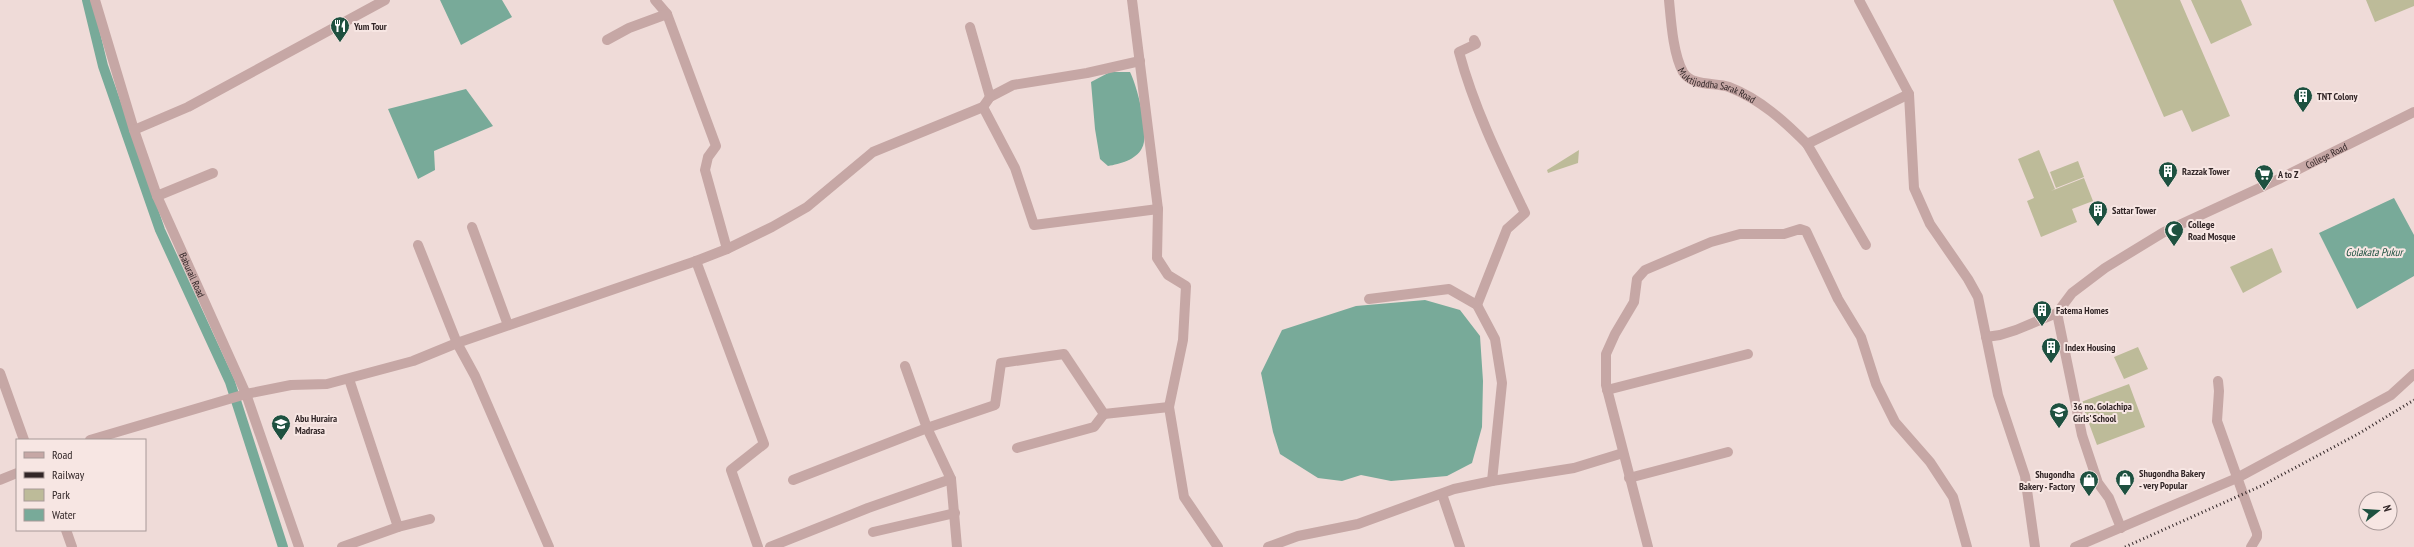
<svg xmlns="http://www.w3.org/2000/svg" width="2414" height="547" font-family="'PT Sans Narrow',sans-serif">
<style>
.green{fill:#bdbb99}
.water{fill:#78aa99}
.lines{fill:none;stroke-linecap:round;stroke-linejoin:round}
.canal{stroke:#78aa99;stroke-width:10}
.minor{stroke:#c6a7a5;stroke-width:10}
.rail{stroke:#322627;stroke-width:3;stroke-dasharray:1 3;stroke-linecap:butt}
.labels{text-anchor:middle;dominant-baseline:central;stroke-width:4;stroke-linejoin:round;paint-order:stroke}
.poi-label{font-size:10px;font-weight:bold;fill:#322627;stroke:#f7e6e3;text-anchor:start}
.street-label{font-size:10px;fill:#322627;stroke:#f7e6e3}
.water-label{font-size:11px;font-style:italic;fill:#1e5140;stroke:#f7e6e3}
</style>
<rect width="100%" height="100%" fill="#efdbd8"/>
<path class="green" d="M 2113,0 L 2180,0 L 2230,116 L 2192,132 L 2182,110 L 2164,117 Z
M 2191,0 L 2241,0 L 2252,25 L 2211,44 Z
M 2366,0 L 2414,0 L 2414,6 L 2375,22 Z
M 1579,150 L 1578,163 L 1548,173 L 1547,170 Z
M 2039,150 L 2055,189 L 2051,191 L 2084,178 L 2093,201 L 2072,209 L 2077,222 L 2041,237 L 2027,201 L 2034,198 L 2018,159 Z
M 2078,161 L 2084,177 L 2056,188 L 2050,172 Z
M 2272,248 L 2282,272 L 2243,293 L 2230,267 Z
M 2138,347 L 2148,369 L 2124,379 L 2114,357 Z
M 2129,384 L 2145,427 L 2097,445 L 2081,402 Z"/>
<path class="water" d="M 440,0 L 502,0 L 512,17 L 461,45 Z
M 1110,72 L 1130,72 C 1137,86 1150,134 1142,148 C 1136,160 1120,164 1108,166 L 1100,159 L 1095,129 L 1091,82 Z
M 466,89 L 493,126 L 434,151 L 435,170 L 418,179 L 388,109 Z
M 2394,198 L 2414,235 L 2414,276 L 2357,309 L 2319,233 Z
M 1425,300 L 1460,310 L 1480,336 L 1483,381 L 1482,427 L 1472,463 L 1447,476 L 1391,481 L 1361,475 L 1342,481 L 1318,478 L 1280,454 L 1273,432 L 1261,373 L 1282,330 L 1356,306 Z"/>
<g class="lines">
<path class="canal" d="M 87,0 L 103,66 L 160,230 L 230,382 L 283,547"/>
<g class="minor">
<path id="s1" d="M 95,0 L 134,130 L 157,196 L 246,394 L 299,547"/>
<path d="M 655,0 L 667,14 L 716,146 L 708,157 L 705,170 L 727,249 L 772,227 L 807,207 L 873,152 L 983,107 L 990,97 L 1013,85 L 1087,73 L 1140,61"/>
<path d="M 1132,0 L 1158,209 L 1157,258 L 1168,275 L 1186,286 L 1183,340 L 1169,407 L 1184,497 L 1218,547"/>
<path id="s2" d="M 1669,0 C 1671,21 1673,54 1683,72 C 1692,87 1716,82 1729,87 C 1760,99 1784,121 1807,144"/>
<path d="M 1859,0 L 1909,94 L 1914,188 L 1930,224 L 1968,279 L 1978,297 L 1998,395 L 2025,476 L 2035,547"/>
<path d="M 970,27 L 990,97"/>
<path d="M 607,40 L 629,28 L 667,14"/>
<path d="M 1474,40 L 1476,44 L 1459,52 C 1474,108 1500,161 1525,213 L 1507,229 L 1477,305"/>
<path d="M 983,107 L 1015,168 L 1034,225 L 1158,209"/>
<path d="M 134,130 L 188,107 L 385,0"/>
<path d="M 157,196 L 213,173"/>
<path d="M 472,227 L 508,325"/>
<path d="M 418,245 L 457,343 L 475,376 L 549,547"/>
<path d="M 1866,245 L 1807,144 L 1909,94"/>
<path d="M 727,249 L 696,261 L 764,444 L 731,470 L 758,547"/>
<path d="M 1369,299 L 1449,289 L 1477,305 L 1495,339 L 1502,383 L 1492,481"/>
<path d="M 2057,313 L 2082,435 L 2098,483 L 2109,498 L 2121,528"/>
<path id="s3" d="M 1986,337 L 2000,335 L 2016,330 L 2057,313 L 2072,293 L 2105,268 L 2164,232 L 2279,179 L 2414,112"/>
<path d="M 905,366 L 927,428 L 995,405 L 1001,363 L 1064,354 L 1104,414 L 1169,407"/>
<path d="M 0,373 L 24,440"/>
<path d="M 349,379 L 398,527 L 430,519"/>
<path d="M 2218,381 L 2219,391 L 2217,421 L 2257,533 L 2257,537 L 2251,547"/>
<path d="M 1607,390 L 1748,354"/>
<path d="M 90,440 L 246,394 L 291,385 L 327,384 L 413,361 L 457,343 L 696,261"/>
<path d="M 1017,448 L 1094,427 L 1104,414"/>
<path d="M 1629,478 L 1728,452"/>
<path d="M 951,479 L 957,547"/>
<path d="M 0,480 L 17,473"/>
<path d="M 1442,494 L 1460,547"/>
<path d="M 66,530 L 72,547"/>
<path d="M 873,532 L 955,513"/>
<path d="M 342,547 L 398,527"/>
<path d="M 770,547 L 868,508 L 951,479 L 927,428 L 793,480"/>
<path d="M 1268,547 L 1298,536 L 1358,524 L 1454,489 L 1492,481 L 1574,468 L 1623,453"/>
<path d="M 1648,547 L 1606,385 L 1606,354 L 1615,334 L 1634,302 L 1637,279 L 1645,270 L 1711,242 L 1740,234 L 1784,234 L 1800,229 L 1806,231 L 1838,299 L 1861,337 L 1876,384 L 1895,422 L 1930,462 L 1953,497 L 1967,547"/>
<path d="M 2075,547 L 2237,478 L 2391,395 L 2414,374"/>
</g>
<path class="rail" d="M 2125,547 L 2261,486 L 2358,434 L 2414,400"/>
</g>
<defs>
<symbol id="restaurant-pin" viewBox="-11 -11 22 30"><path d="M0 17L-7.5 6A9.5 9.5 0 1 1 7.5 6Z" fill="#1e5140" stroke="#f7e6e3"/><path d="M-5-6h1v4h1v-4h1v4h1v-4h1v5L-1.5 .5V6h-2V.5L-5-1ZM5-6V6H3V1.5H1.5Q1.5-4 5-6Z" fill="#fff"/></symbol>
<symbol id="building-pin" viewBox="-11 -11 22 30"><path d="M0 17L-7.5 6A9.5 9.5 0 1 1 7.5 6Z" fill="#1e5140" stroke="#f7e6e3"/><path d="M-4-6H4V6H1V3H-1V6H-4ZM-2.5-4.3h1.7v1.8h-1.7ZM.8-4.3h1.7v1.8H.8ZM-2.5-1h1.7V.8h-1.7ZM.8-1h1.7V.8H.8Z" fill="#fff"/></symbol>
<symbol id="supermarket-pin" viewBox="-11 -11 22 30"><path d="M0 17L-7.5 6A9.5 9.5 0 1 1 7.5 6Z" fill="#1e5140" stroke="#f7e6e3"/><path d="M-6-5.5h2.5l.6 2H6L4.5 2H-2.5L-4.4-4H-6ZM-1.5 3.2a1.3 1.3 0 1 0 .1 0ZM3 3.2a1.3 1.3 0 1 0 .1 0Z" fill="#fff"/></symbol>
<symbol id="mosque-pin" viewBox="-11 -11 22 30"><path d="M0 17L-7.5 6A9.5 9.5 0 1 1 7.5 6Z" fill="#1e5140" stroke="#f7e6e3"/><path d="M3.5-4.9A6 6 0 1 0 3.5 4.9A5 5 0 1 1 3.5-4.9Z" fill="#fff"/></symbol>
<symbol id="school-pin" viewBox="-11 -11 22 30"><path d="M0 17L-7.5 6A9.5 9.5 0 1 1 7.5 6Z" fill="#1e5140" stroke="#f7e6e3"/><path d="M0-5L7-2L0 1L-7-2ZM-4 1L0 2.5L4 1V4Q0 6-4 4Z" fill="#fff"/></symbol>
<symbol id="shop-pin" viewBox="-11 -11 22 30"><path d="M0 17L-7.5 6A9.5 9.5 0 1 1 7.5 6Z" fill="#1e5140" stroke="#f7e6e3"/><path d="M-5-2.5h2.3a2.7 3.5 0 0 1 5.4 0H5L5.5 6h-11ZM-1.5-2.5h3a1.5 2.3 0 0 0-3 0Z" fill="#fff"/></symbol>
</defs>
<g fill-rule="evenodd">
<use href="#restaurant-pin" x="329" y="15" width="22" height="30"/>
<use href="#building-pin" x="2292" y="85" width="22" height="30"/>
<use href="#building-pin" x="2157" y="160" width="22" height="30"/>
<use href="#supermarket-pin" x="2253" y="163" width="22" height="30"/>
<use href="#building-pin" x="2087" y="199" width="22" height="30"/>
<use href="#mosque-pin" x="2163" y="219" width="22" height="30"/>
<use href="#building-pin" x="2031" y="299" width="22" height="30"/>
<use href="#building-pin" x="2040" y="336" width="22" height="30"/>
<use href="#school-pin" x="2048" y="401" width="22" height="30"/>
<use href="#school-pin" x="270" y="413" width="22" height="30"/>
<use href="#shop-pin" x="2114" y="468" width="22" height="30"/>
<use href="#shop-pin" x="2078" y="469" width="22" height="30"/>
</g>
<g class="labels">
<g class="poi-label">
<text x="354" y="26">Yum Tour</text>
<text x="2317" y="96">TNT Colony</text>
<text x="2182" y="171">Razzak Tower</text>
<text x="2278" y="174">A to Z</text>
<text x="2112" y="210">Sattar Tower</text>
<text x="2188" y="224">College<tspan x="2188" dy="12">Road Mosque</tspan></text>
<text x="2056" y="310">Fatema Homes</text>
<text x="2065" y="347">Index Housing</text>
<text x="2073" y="406">36 no. Golachipa<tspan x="2073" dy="12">Girls' School</tspan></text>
<text x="295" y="418">Abu Huraira<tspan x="295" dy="12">Madrasa</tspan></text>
<text x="2139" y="473">Shugondha Bakery<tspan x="2139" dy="12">- very Popular</tspan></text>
<text x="2075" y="474" text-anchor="end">Shugondha<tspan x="2075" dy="12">Bakery - Factory</tspan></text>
</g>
<g class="street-label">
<text stroke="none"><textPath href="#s2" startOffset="111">Muktijoddha Sarak Road</textPath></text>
<text stroke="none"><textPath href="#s3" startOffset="390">College Road</textPath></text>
<text stroke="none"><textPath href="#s1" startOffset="292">Baburail Road</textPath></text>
</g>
<g class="water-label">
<text x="2374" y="252">Golakata Pukur</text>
</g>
</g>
<rect x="16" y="439" width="130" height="92" fill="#f7e6e3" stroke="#a89998"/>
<rect x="24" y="452" width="20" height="6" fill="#c6a7a5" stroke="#a89998"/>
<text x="52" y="459" font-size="12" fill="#322627">Road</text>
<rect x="24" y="472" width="20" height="6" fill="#322627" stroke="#a89998"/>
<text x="52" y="479" font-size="12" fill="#322627">Railway</text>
<rect x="24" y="489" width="20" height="12" fill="#bdbb99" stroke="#a89998"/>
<text x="52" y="499" font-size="12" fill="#322627">Park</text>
<rect x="24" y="509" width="20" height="12" fill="#78aa99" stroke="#a89998"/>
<text x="52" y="519" font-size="12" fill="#322627">Water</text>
<g transform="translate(2378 511) rotate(73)"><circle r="19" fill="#f7e6e3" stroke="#a89998"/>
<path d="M0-3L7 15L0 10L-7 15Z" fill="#1e5140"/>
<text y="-6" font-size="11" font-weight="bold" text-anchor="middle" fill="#322627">N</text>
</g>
</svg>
